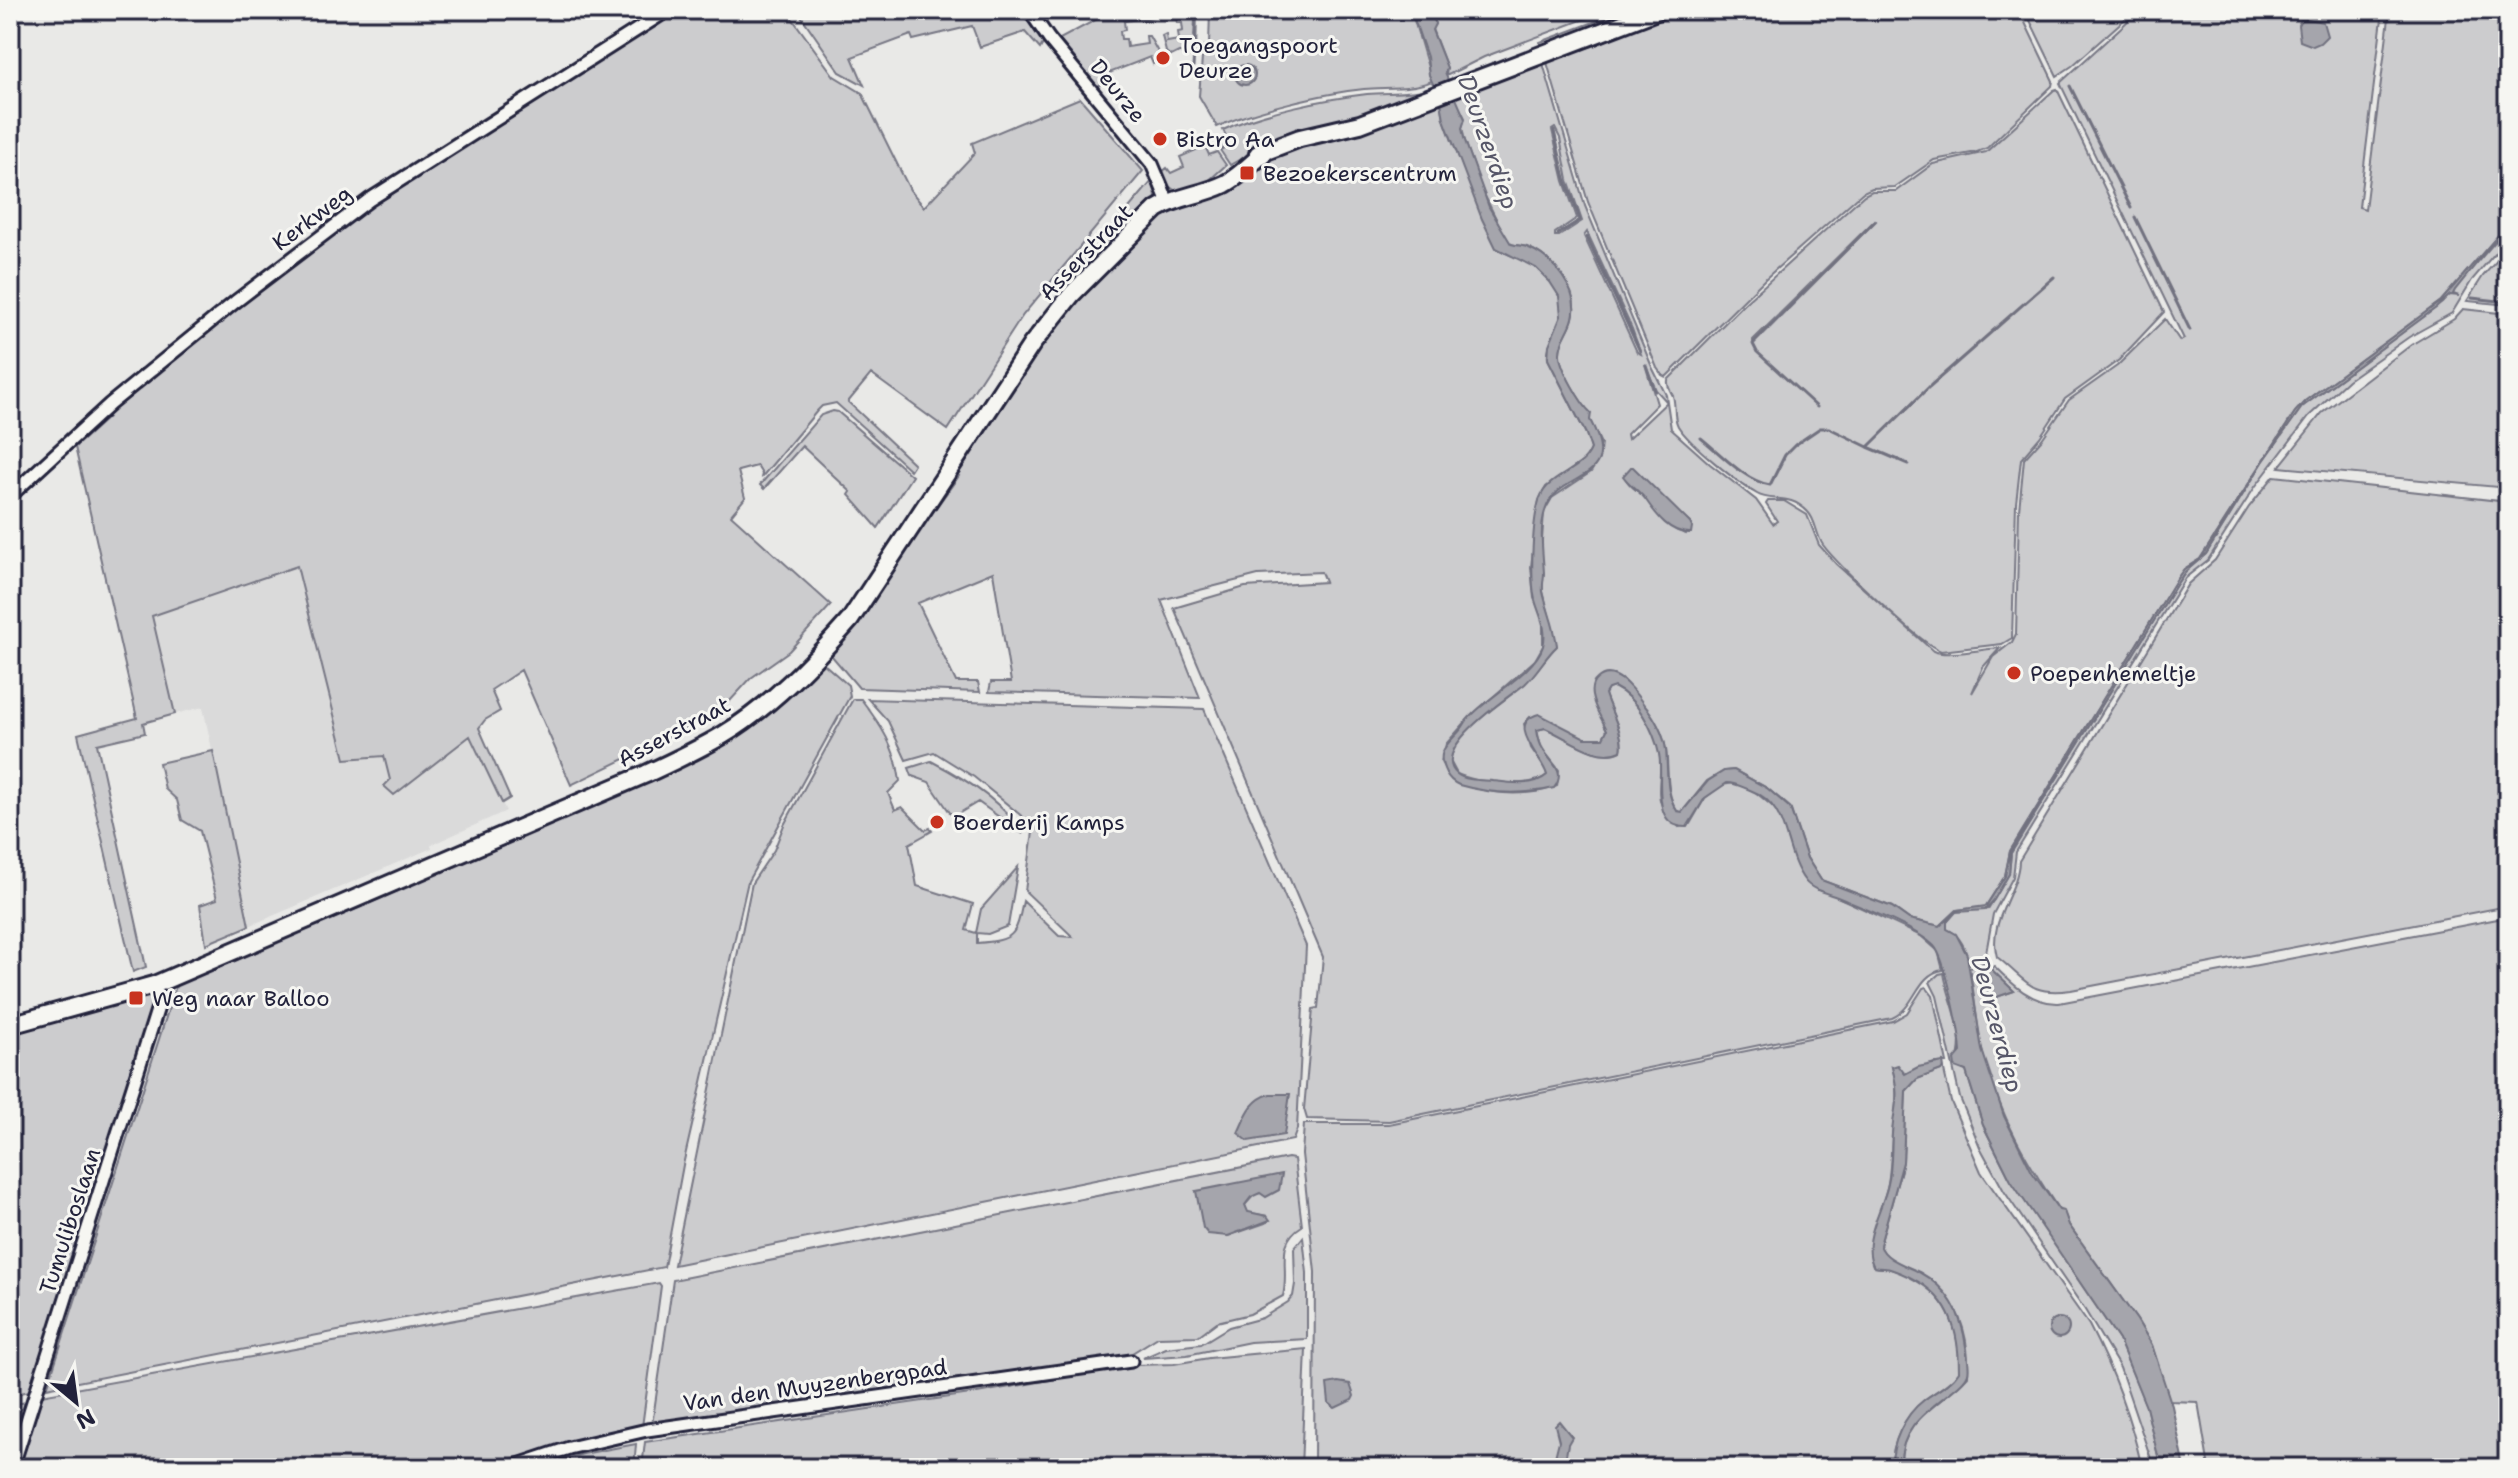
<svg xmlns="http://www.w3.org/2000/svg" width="2518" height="1478" font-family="'Shantell Sans',sans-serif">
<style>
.built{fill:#dadada}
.green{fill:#ccccce;stroke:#777784;stroke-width:2;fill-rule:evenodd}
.water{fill:#a5a5ac;stroke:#71717f;stroke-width:2}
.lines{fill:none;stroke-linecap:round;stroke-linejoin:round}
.stream{stroke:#71717f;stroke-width:3}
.street-casing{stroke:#22223b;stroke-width:17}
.secondary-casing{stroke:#22223b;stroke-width:22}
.street{stroke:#f6f6f2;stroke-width:11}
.secondary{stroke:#f6f6f2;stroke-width:16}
.poi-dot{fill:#c8321e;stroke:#f6f6f2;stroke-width:3}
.labels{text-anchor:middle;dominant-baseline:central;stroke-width:6;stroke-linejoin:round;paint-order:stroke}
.poi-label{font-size:22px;fill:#22223b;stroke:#f6f6f2;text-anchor:start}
.street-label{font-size:22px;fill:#22223b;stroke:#f6f6f2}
.water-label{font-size:24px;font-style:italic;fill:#565668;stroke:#f6f6f2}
</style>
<rect width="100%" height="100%" fill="#e9e9e7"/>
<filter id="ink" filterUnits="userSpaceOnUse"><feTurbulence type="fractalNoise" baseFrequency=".0125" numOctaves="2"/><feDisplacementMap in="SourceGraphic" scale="16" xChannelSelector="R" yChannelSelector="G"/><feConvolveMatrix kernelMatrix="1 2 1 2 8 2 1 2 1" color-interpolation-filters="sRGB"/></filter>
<g filter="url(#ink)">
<path class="built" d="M 297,565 L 345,759 L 385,756 L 394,795 L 470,736 L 506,811 L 431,845 L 432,848 L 249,926 L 203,707 L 175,714 L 152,616 Z"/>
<path class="green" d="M 673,10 L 786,10 L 834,76 L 862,93 L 910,190 L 924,207 L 975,153 L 972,143 L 1080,98 L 1143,171 L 1023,315 L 948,430 L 871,374 L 848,402 L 914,464 L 910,470 L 836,403 L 822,406 L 817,411 L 761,478 L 762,474 L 757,466 L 738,471 L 745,498 L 731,515 L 831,605 L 789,651 L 751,678 L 730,701 L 686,729 L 571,785 L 521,670 L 491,690 L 500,711 L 485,720 L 479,728 L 510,798 L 502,803 L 470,736 L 394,795 L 384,786 L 390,780 L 384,756 L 345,759 L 297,566 L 152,616 L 175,714 L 143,723 L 145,733 L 97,744 L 146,967 L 133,972 L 78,734 L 137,718 L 75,447 L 108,417 L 106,413 L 219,319 L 369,205 Z
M 797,10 L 1024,10 L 1043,36 L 1044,42 L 1040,49 L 1025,32 L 980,47 L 972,26 L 913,40 L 911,35 L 852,57 L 864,85 L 840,72 Z
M 1114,10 L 1197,10 L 1196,57 L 1185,56 L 1179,52 L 1171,56 L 1166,52 L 1162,36 L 1166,34 L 1167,42 L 1179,40 L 1178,32 L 1183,31 L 1182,23 L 1177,23 L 1176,14 L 1124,21 L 1125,30 L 1120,31 L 1121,39 L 1126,39 L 1127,47 L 1147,44 L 1146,36 L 1149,36 L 1159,54 L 1158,61 L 1153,64 L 1150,57 L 1109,73 L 1112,82 L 1095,86 L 1056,41 Z
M 1210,10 L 1411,10 L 1432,81 C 1410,90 1387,87 1364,89 C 1325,93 1252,110 1217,127 L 1199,96 L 1203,46 L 1209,46 Z
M 1424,10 L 1608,10 L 1484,57 L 1446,76 L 1447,68 L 1432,29 L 1435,24 L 1433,18 L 1428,19 Z
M 1626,10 L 1644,10 L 1542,49 L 1540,42 Z
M 1676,10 L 2019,10 L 2053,81 L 2052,86 L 1987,148 L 1977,152 L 1934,160 L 1895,187 L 1872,188 L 1863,192 L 1765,279 L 1666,377 L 1662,375 L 1657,368 L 1588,202 L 1546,59 L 1593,46 Z
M 2025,10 L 2135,10 L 2072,66 L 2057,76 Z
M 2140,10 L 2383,10 L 2359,207 L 2365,209 L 2390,10 L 2508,10 L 2508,224 L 2441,301 L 2305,401 L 2295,412 L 2200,559 L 2184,569 L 2178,577 L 2010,851 L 2005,876 L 1985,907 L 1957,910 L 1940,926 L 1909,919 L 1892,907 L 1821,880 L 1807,858 L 1790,807 L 1767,788 L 1734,770 L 1724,771 L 1707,781 L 1682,812 L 1677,811 C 1665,792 1669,770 1666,749 C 1661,721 1640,700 1622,679 L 1593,699 L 1607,730 L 1603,738 L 1585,738 L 1530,717 L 1524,724 L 1531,748 L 1546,770 L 1547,775 C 1532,789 1475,783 1457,774 L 1450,761 C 1457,725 1506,703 1528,680 C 1539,670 1546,656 1557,646 L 1543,591 L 1541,554 L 1544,512 L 1552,498 L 1591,472 L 1599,459 L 1601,444 L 1589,418 L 1591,413 C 1581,404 1559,367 1560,353 C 1560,340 1570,330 1573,318 C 1580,292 1553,258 1529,248 C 1524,245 1517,246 1511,244 L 1505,237 L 1483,192 L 1464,138 L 1462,128 L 1465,118 L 1453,95 L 1542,60 L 1585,206 L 1652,367 L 1666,395 L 1671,429 L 1710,464 L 1756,500 L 1773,524 L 1777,521 L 1766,504 L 1768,501 L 1784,501 L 1807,515 L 1819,545 L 1836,564 L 1933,651 C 1947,657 1982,649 2000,648 L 1983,667 L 1972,693 L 1993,657 L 2012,642 L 2016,634 L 2019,510 L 2024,459 L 2042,439 L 2069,400 L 2117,366 L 2165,319 L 2180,341 L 2184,339 L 2060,83 ZM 1555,128 L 1560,138 L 1568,180 L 1582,221 L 1559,236 L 1555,236 L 1555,233 L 1577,218 L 1564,181 L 1552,130 ZM 1587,232 L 1632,329 L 1641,354 L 1637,352 L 1584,236 ZM 1645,364 L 1656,390 L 1667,402 L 1628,439 L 1627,434 L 1657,404 ZM 1630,470 L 1690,523 L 1686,534 C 1661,526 1659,511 1642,495 C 1634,488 1628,485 1624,476 Z
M 1428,89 L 1429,91 L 1360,118 L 1262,147 L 1230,165 L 1220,150 L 1224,148 L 1220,139 L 1226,136 L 1223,130 C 1260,112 1325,99 1367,94 C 1388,92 1407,94 1428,89 Z
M 2057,89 L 2164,312 L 2119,360 L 2065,399 L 2040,437 L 2021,459 L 2016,503 L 2012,638 L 2002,644 L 1941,651 C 1921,644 1838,565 1823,545 C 1816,535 1816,520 1808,512 C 1789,492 1772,503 1757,494 C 1738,483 1689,444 1678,426 C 1673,417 1676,406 1673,396 C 1670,390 1667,387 1668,380 L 1746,302 L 1864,195 L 1872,191 L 1896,191 L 1933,164 L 1986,152 L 2054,90 ZM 1875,220 L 1876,221 L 1753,342 L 1753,340 Z
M 1441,102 L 1444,119 L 1452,141 L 1496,247 C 1504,254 1510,255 1519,258 C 1541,267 1566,291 1561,317 C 1558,332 1546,343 1548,359 L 1586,434 L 1591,449 L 1586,459 L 1546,487 L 1539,500 L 1531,567 L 1534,598 L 1543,620 L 1543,646 L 1535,660 L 1469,718 L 1446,744 L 1441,762 C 1456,797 1527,799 1557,786 L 1559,770 L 1541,747 L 1537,730 L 1545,728 C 1568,737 1595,762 1621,751 C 1625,735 1610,711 1605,694 L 1608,689 L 1614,687 C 1637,698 1658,733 1660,758 C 1662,774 1655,794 1663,808 C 1666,815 1674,821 1679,827 L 1690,824 L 1705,798 L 1722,785 L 1734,783 L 1754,791 L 1778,811 L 1806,882 L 1921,936 L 1938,951 L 1943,970 C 1916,974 1916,1008 1892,1018 L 1389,1121 L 1307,1119 L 1304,1109 L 1313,1009 L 1318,1008 L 1323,957 L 1174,608 L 1245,587 L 1325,582 L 1321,572 L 1258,575 L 1161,600 L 1200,698 L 989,692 L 991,682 L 1011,682 L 993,572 L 918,603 L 956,682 L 978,682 L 980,692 L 859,688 L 831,655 L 855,626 L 891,569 L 959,476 L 953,471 L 1047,331 L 1161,213 L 1198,201 L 1203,202 L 1273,154 L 1391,120 Z
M 1205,146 L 1209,155 L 1217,152 L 1226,165 L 1205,184 L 1177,192 L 1166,184 L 1162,172 L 1167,168 L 1171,173 L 1184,167 L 1180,157 Z
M 1153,180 L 1156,197 L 1153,206 L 1063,296 L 1058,291 Z
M 2508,227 L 2508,238 L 2472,280 L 2452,313 L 2409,337 L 2348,380 L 2309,416 L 2255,487 L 2208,560 L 2185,578 L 2016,852 L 2013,877 L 1993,914 L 1986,953 L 1981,960 L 1969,964 C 1966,949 1961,936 1947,929 L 1947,922 L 1956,911 L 1988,909 L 2009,874 L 2011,853 L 2176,585 L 2185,572 L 2206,554 L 2263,462 L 2302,407 L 2442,303 Z
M 2508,248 L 2508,305 L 2467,301 L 2483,276 Z
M 2463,309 L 2508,314 L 2508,488 L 2279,467 L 2322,413 L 2411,345 L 2454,319 Z
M 833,411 L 838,412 L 912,476 L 878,528 L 849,495 L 851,492 L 802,446 L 764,489 L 760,485 L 821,415 Z
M 2274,476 L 2508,502 L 2508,906 L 2071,990 C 2028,996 2027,980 1997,957 C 1987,921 2018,893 2019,861 L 2188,584 L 2215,560 L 2249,507 Z
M 823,663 L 848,685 L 850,696 L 748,881 L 683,1165 L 664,1267 L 47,1388 L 177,983 L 361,907 L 672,770 L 741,732 L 787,698 Z
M 853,699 L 861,699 C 881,725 896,748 900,781 L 888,793 L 895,810 L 902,807 L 925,830 L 930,828 L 932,831 L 909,844 L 917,886 L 973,904 L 966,930 L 976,933 L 981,909 L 1018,867 L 1008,926 L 988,934 L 977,933 L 977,943 C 1014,940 1016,937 1023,901 L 1059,936 L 1073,937 L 1025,891 L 1033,832 L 1029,822 L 974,777 L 934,752 L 906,760 L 888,721 L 868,699 L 1204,709 L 1306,946 L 1297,1129 L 1293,1140 L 674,1265 L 752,883 L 774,850 L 784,825 Z
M 213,751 L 249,926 L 206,944 L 200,905 L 217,899 L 200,831 L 182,820 L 177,800 L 165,789 L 159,763 Z
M 931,761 C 964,778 1004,802 1023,834 L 978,802 L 953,817 L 929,782 L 912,776 L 909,768 Z
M 2508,917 L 2508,1468 L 2209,1468 L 2198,1402 L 2169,1401 L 2152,1345 L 2137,1320 L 2069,1225 L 2064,1212 L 2059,1210 C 2025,1159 2001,1117 1984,1058 C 1976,1028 1976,997 1969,968 L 1986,962 L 1990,968 L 1986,972 L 1985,985 L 1990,996 L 1994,998 L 2014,991 L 1990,968 L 1994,966 C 2012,984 2032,1004 2059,1003 Z
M 1944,973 C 1949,1004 1969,1034 1955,1066 L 1966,1071 L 1983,1125 L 2009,1177 L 2119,1340 L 2146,1406 L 2161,1468 L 2151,1468 L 2150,1456 L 2120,1368 L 2085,1310 L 2004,1191 L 1980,1147 L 1960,1098 L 1937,996 L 1930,982 L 1939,974 Z
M 1926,987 L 1933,996 L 1947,1063 L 1934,1063 L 1905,1074 L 1892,1067 C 1900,1095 1895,1107 1892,1134 C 1891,1151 1891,1166 1888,1183 C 1883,1210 1863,1239 1873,1266 C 1879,1268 1885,1267 1891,1269 C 1942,1285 1961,1321 1959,1372 C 1951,1383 1936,1391 1924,1400 C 1905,1415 1891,1443 1892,1468 L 1314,1468 L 1315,1272 L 1302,1154 L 1304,1124 L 1389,1124 L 1893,1021 L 1907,1013 L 1923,988 Z
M 148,997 L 155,1002 L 30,1391 L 10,1395 L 10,1279 L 16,1275 L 10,1265 L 10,1033 Z
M 1943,1066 L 1951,1102 L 1981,1172 L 2089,1325 C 2113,1371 2131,1418 2142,1468 L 1948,1468 L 1938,1464 L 1927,1468 L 1901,1468 C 1898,1419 1941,1406 1968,1376 C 1970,1335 1958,1294 1920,1273 C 1906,1265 1885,1261 1880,1245 L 1903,1162 L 1906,1091 L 1917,1079 L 1941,1070 Z
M 1288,1158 L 1294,1159 L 1302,1226 C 1274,1243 1290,1268 1283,1296 L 1250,1314 L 1217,1322 L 1198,1336 L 1158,1337 L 1124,1358 L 652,1425 L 673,1280 ZM 1279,1190 L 1255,1194 L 1245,1205 L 1247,1212 L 1267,1216 L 1268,1222 L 1228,1236 L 1196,1191 Z
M 1303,1237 L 1307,1273 L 1307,1339 L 1250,1342 L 1187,1355 L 1143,1358 L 1166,1348 L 1201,1344 L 1229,1327 L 1262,1318 L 1288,1302 L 1293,1296 L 1295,1284 L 1294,1248 Z
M 659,1283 L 661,1286 L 642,1427 L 551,1449 L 497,1468 L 19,1468 L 41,1395 Z
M 1306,1349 L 1301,1468 L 642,1468 L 645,1442 L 977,1393 L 1134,1365 L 1174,1364 L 1209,1358 Z
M 26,1402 L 10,1455 L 10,1405 Z
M 636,1444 L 634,1468 L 535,1468 L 583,1454 Z"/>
<path class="water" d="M 1411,10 L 1424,10 L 1428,19 L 1434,18 L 1435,24 L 1432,30 L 1447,68 L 1445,73 L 1465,119 L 1462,128 L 1464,138 L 1489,207 L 1511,244 C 1517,246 1524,245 1529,248 C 1553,258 1580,291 1573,318 C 1570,331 1560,340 1560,353 C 1559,367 1581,404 1591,413 L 1590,420 C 1626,485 1557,469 1545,511 C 1539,530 1543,553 1544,573 C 1544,579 1542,585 1543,592 C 1547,610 1555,627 1557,646 C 1545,657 1537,673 1525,684 C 1509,697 1428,749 1457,774 C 1465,781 1483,780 1493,781 C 1509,783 1534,787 1547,775 C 1543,758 1504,723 1539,714 L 1585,738 L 1603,738 L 1607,730 C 1602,719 1594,708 1592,696 C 1591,690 1592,683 1597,679 C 1615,662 1636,694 1645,706 C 1655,717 1664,735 1666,750 C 1668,771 1665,793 1677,811 L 1682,812 L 1708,781 L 1724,771 L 1734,770 L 1767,788 L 1790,808 L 1807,858 L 1821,880 L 1892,907 L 1909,919 L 1940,926 L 1957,910 L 1986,906 L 2005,876 L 2010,851 L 2178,577 L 2184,569 L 2200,559 L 2295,412 L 2305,401 L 2441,301 L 2508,224 L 2455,290 L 2453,294 L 2459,296 L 2450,295 L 2436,308 L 2302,407 L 2263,462 L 2206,554 L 2185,572 L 2176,585 L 2011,853 L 2009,874 L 1994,900 L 1985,910 L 1956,912 L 1947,922 L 1947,929 L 1956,934 L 1967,955 L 1982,1050 L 2004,1116 L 2032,1172 L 2059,1210 L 2064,1211 L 2069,1225 L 2137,1320 L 2152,1345 L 2172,1406 L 2185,1468 L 2161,1468 L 2146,1407 L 2119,1340 L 2011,1181 L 1983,1125 L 1966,1071 L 1955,1067 L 1954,1060 L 1961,1052 C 1960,1032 1946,959 1934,946 C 1917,928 1861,907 1837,897 C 1826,893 1812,890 1805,881 C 1782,851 1791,805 1750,790 C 1741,787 1736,783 1727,783 L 1705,798 L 1687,827 C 1649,828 1664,776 1659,754 C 1654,730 1637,698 1614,687 L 1608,689 L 1605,694 C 1610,711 1625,735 1621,751 C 1597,763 1567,737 1545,728 L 1537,730 C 1538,737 1539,743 1543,749 C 1551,764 1567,771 1554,788 C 1523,795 1490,794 1459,785 C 1452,782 1449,779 1446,773 C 1434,750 1449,744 1462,728 C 1463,727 1468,718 1469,718 C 1487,697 1535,672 1543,646 C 1548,629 1539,615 1535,600 C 1530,578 1532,519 1540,498 C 1549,474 1582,472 1591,449 L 1586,434 L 1548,359 L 1549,345 L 1561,316 L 1559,296 L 1550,282 L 1536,268 L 1496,248 L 1482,219 L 1444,119 L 1441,102 L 1429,75 L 1427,57 Z
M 2302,18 L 2323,22 L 2327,36 L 2320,43 L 2313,46 L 2300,41 L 2298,25 Z
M1235 75a10 10 0 1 1 20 0a10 10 0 1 1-20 0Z
M 1631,467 L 1633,467 L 1690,523 L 1692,527 L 1691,533 C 1670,534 1657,516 1646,500 C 1640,491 1630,486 1623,476 Z
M 1990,968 L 2014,991 L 1994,998 L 1990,996 L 1985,985 L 1986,971 Z
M 1943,1062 L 1944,1069 L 1917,1079 L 1906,1091 L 1903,1162 L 1880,1245 C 1885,1260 1906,1265 1919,1272 C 1949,1288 1962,1314 1966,1347 C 1969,1370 1974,1374 1953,1390 C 1927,1411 1898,1430 1901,1468 L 1892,1468 C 1891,1444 1904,1415 1924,1400 C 1936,1391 1951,1384 1959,1371 C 1959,1319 1944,1288 1893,1270 C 1886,1267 1881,1269 1874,1267 C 1860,1242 1883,1209 1888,1184 C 1892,1168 1891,1151 1892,1134 C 1894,1104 1901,1100 1892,1067 L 1898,1065 L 1905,1074 L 1918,1067 Z
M 1270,1094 L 1290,1094 L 1284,1135 L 1248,1141 L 1238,1133 C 1246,1116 1250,1100 1270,1094 Z
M 1282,1174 L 1279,1190 L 1266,1197 L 1260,1193 L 1251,1197 L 1245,1205 L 1248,1212 L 1267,1216 L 1270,1220 L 1228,1236 L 1208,1234 L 1203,1228 L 1196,1191 Z
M2049 1328a10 10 0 1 1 20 0a10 10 0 1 1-20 0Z
M 1338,1382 L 1350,1384 L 1354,1396 L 1352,1400 L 1335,1408 L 1329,1403 L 1327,1384 Z
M 1559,1421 L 1572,1437 L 1568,1444 L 1565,1461 L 1560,1463 L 1555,1457 L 1559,1441 L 1555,1425 Z"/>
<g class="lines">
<path class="stream" d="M 1193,68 L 1196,10
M 2070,86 L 2131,208
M 1554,131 L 1565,178 L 1580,220 L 1558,234
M 2135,217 L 2190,330
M 1587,237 L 1640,351
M 2472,298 L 2508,302
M 1646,365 L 1655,391
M 1817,407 L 1757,352 L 1753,344 L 1875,221
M 1701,438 C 1720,453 1745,481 1770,485 L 1785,455 L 1795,445 L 1820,428 L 1829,428 L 1868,447 L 1929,387 L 2054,277
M 1868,447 L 1908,464"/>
<defs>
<path id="street" d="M 1029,10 L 1049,39 L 1152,164 L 1168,202
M 10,496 L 110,404 L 235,302 L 369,200 L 668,10
M 12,1468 L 158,1007 L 159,999 L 154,985
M 509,1468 L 569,1448 L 647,1430 L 1131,1361"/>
<path id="secondary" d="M 1258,154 L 1300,138 L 1360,124 L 1659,10
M 10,1025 L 154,985 L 646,774 C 672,762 698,750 723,735 C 771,706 813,662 850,620 L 1032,344 L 1072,294 L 1157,209 C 1178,196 1203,195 1225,184 C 1240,176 1253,162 1266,151"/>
</defs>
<use href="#street" class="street-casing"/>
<use href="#secondary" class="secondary-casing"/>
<use href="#street" class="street"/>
<use href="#secondary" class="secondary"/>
</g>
</g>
<g class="poi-dot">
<circle cx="1163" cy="58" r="8"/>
<circle cx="1160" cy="139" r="8"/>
<rect x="1239" y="165" width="16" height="16" rx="4"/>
<circle cx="2014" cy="673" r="8"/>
<circle cx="937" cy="822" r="8"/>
<rect x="128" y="990" width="16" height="16" rx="4"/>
</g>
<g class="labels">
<g class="poi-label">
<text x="1179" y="45">Toegangspoort<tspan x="1179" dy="25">Deurze</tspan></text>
<text x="1176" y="139">Bistro Aa</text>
<text x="1263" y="173">Bezoekerscentrum</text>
<text x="2030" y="673">Poepenhemeltje</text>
<text x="953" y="822">Boerderij Kamps</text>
<text x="152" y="998">Weg naar Balloo</text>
</g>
<g class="street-label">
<text transform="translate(1118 91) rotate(51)">Deurze</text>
<text transform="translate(312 218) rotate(-37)">Kerkweg</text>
<text transform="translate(1086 252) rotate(-46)">Asserstraat</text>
<text transform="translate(674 732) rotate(-28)">Asserstraat</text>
<text transform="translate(70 1221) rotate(-72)">Tumuliboslaan</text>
<text transform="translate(815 1385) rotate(-8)">Van den Muyzenbergpad</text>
</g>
<g class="water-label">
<text transform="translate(1488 142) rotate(71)">Deurzerdiep</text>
<text transform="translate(1997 1024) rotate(75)">Deurzerdiep</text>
</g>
</g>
<rect width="2518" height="1478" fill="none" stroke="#f6f6f2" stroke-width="40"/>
<rect x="20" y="20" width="2478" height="1438" fill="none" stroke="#22223b" stroke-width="3" filter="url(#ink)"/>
<g transform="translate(76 1402) rotate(151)" stroke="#f6f6f2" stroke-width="6" paint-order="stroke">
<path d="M0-6L14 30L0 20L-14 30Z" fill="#22223b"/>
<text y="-12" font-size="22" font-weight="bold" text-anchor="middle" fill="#22223b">N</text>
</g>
</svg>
